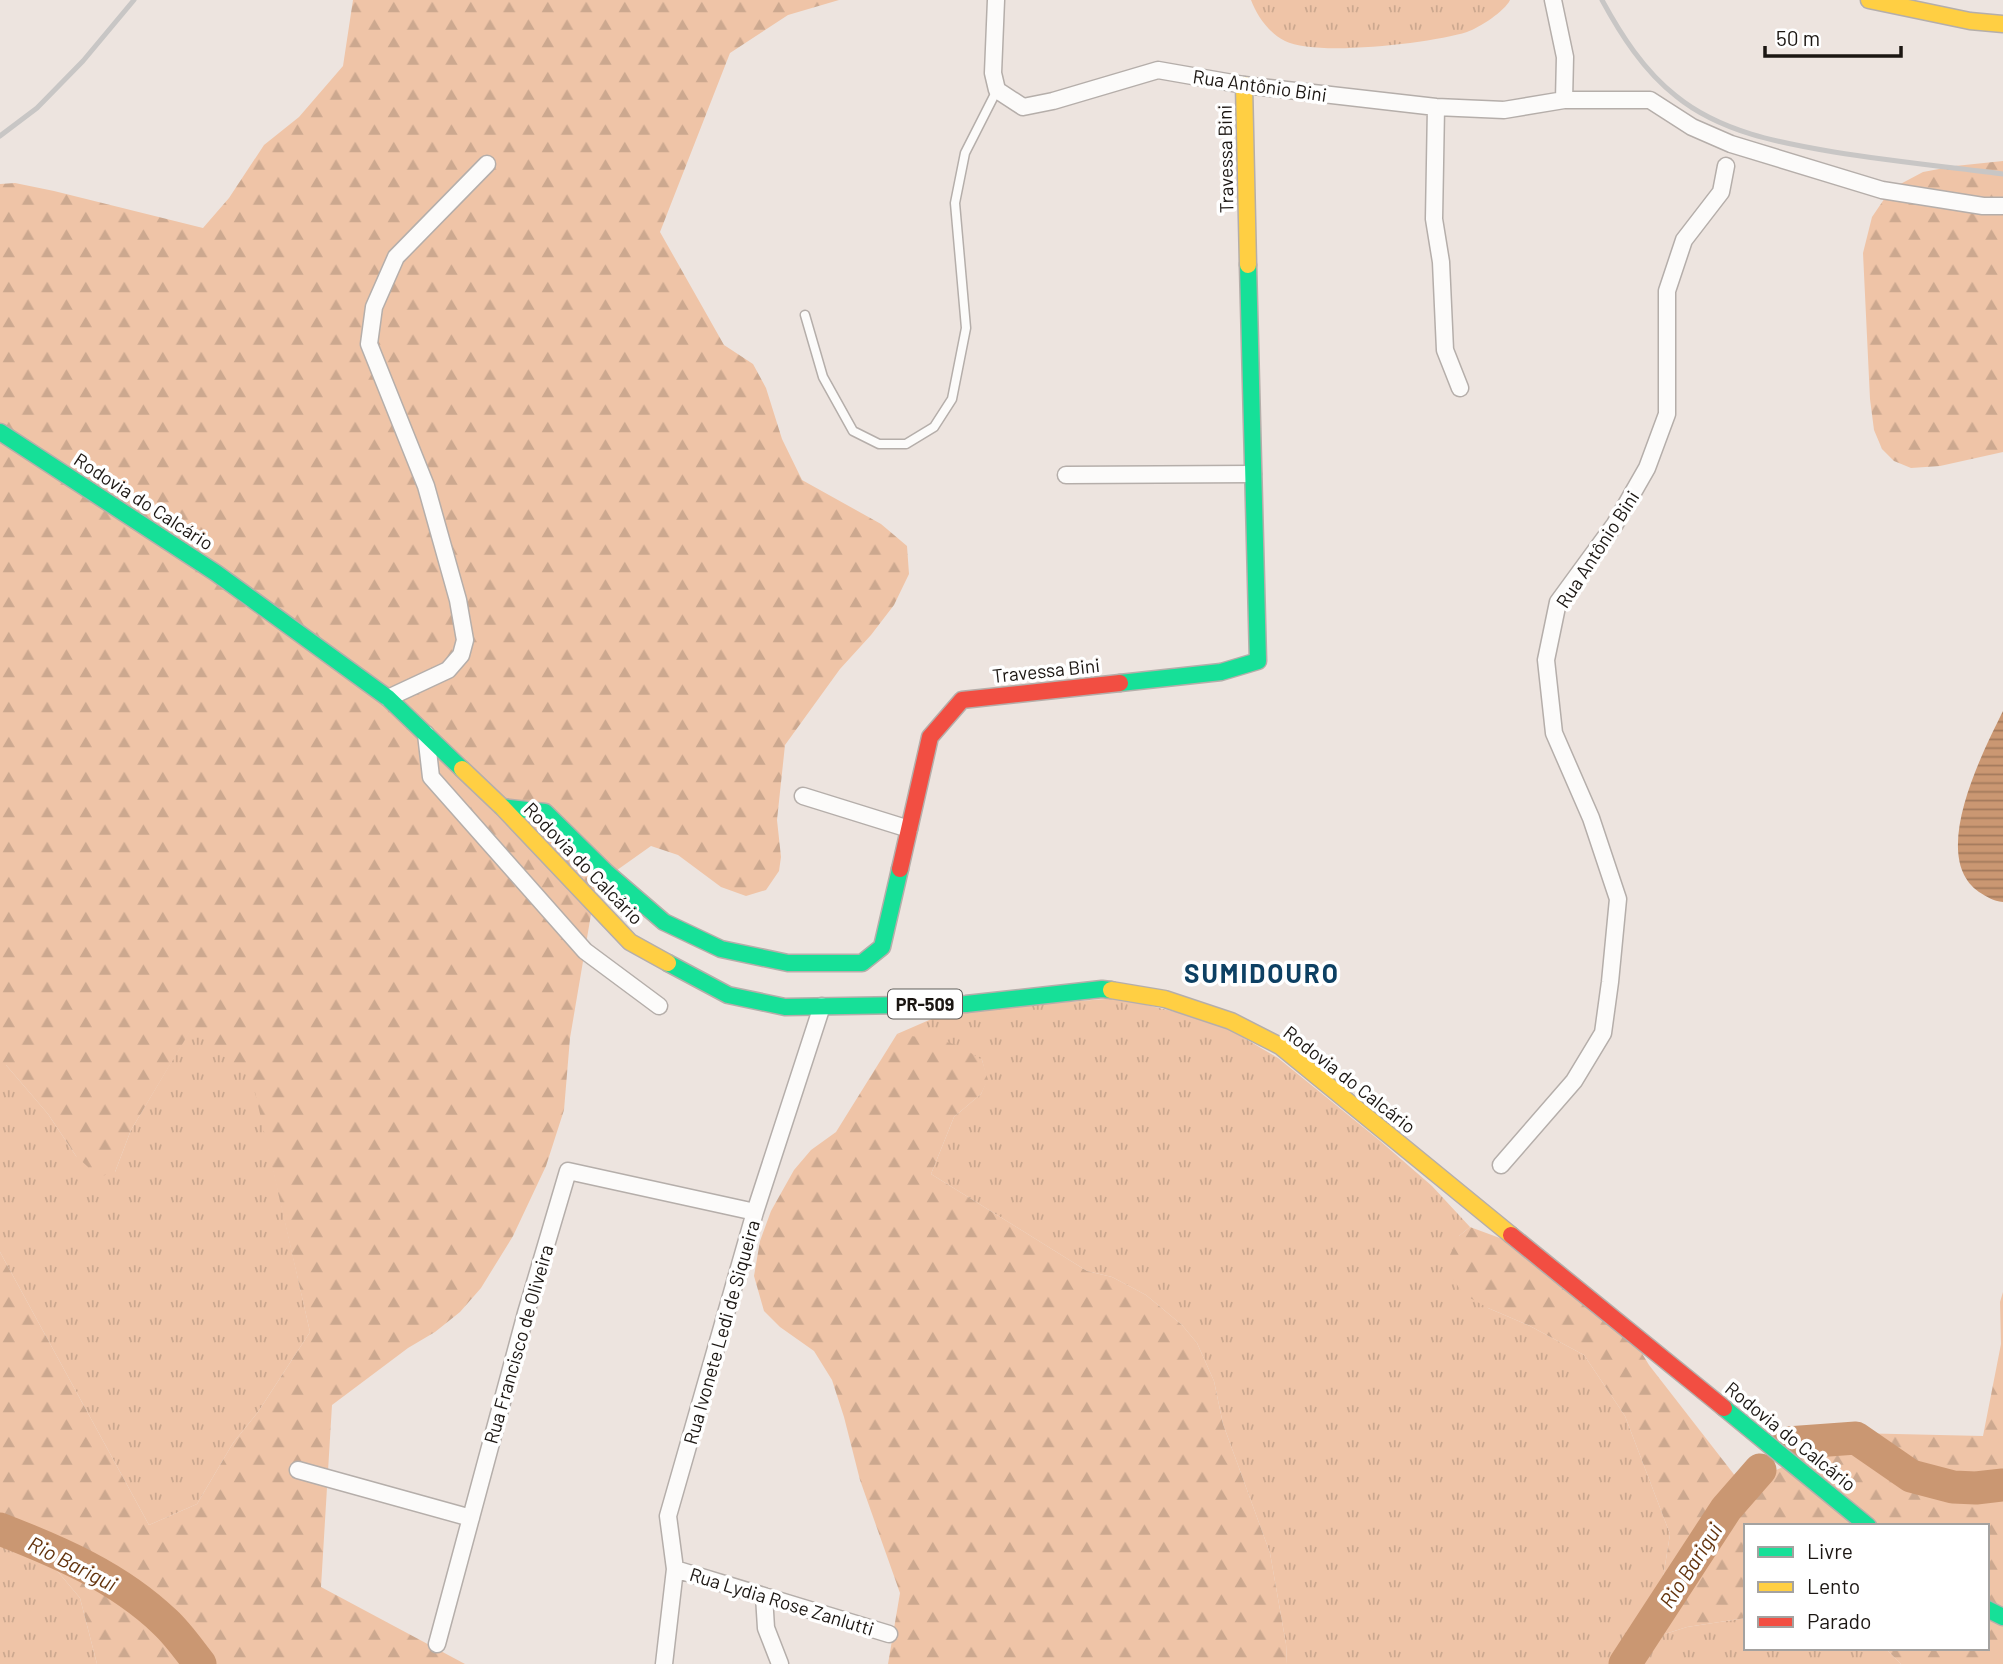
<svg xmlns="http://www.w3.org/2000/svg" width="2003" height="1664" font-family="Barlow,sans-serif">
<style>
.grass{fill:url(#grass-tufts)}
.forest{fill:url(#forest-firs)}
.water{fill:url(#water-rules)}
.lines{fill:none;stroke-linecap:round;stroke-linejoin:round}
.river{stroke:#ca9772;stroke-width:33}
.lane-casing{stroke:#b5aeaa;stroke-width:11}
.street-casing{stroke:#b5aeaa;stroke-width:19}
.fast-casing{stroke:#b5aeaa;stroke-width:19}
.slow-casing{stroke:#b5aeaa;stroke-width:19}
.jam-casing{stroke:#b5aeaa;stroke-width:19}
.lane{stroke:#fcfbfa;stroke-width:8}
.street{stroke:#fcfbfa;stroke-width:16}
.fast{stroke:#16e098;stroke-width:16}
.slow{stroke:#ffcf43;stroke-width:16}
.jam{stroke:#f24e42;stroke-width:16}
.rail{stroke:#c8c6c5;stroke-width:5}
.labels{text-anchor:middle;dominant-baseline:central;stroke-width:7;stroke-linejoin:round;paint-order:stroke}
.shield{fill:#fff;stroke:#5f5c59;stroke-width:2}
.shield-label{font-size:18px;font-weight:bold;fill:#1b1612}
.street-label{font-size:19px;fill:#1b1612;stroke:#fff}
.water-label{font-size:21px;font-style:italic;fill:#63340e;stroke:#fff}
.district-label{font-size:26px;font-weight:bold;letter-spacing:2px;fill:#0d4063;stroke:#fff}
</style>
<defs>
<pattern id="grass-tufts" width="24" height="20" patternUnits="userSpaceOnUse" patternTransform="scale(1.75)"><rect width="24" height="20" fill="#efc4a7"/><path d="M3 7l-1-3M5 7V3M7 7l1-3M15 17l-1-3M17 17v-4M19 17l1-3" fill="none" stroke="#cca88f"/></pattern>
<pattern id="forest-firs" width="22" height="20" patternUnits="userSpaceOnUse" patternTransform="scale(1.75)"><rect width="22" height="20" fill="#efc4a7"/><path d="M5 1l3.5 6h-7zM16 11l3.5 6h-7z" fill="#cca88f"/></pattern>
<pattern id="water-rules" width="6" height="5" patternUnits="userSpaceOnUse" patternTransform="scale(1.75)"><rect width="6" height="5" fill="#ca9772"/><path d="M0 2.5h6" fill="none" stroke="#a37a5c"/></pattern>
</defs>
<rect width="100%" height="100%" fill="#ede4df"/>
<path class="grass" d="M 1251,0 L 1510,0 C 1505,11 1479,28 1467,32 C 1432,43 1316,57 1285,41 C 1269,33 1257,16 1251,0 Z
M 1118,998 L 1217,1022 L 1278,1058 L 1379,1140 L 1432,1186 L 1470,1227 L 1459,1236 L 1488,1308 L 1528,1325 L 1584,1355 L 1625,1416 L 1670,1534 L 1655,1629 L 1665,1634 L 1687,1627 L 1746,1618 L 1746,1648 L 1885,1648 L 1901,1664 L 1287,1664 L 1286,1644 L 1270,1553 L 1223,1424 L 1214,1381 L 1197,1343 L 1182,1325 L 1146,1295 L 1112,1277 L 1087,1271 L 931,1174 L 954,1117 L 981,1094 L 987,1080 L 982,1060 L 897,1034 L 950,1011 Z
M 192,1027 L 253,1079 L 310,1332 L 258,1412 L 233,1443 L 197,1504 L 149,1525 L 0,1252 L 0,1065 L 6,1065 L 48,1114 L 76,1156 L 115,1172 L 131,1130 Z
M 0,1519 L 59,1573 L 80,1598 L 97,1664 L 0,1664 Z"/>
<path class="forest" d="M 353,0 L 839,0 L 788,15 L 730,53 L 660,232 L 724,345 L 753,364 L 766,388 L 782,439 L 802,480 L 881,524 L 907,546 L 909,574 L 894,605 L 871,635 L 840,669 L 785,745 L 777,820 L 781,857 L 779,871 L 766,890 L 746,896 L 721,887 L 678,855 L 651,846 L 596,885 L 570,1038 L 564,1110 L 546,1166 L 513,1236 L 481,1288 L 460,1312 L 435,1332 L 408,1348 L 332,1405 L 321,1587 L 465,1664 L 97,1664 L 80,1598 L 59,1573 L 0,1519 L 0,1252 L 149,1525 L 197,1504 L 233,1443 L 258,1412 L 310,1332 L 252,1079 L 192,1028 L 131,1130 L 115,1172 L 99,1177 L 76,1156 L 48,1114 L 6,1065 L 0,1065 L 0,184 L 15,183 L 54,191 L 203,228 L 229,198 L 264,145 L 299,117 L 343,66 Z
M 2003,161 L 2003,452 L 1940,466 L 1911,468 L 1894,461 L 1882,449 L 1874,430 L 1870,399 L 1863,253 L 1872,217 L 1891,189 L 1923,172 L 1955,166 Z
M 897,1034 L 940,1040 L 960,1046 L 982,1060 L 988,1080 L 981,1094 L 954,1117 L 931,1174 L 1087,1271 L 1112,1277 L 1146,1295 L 1182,1325 L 1197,1343 L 1214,1381 L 1223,1424 L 1270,1553 L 1286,1644 L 1287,1664 L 888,1664 L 900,1593 L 860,1480 L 844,1417 L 832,1380 L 814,1351 L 780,1327 L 764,1311 L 754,1276 L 760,1241 L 771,1211 L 794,1170 L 811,1150 L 836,1132 Z
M 1470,1227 L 1508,1241 L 1634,1340 L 1649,1365 L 1743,1486 L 1853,1433 L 1983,1436 L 2001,1344 L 2000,1302 L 2003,1292 L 2003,1664 L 1901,1664 L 1885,1648 L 1987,1648 L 1987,1526 L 1746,1526 L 1746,1618 L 1687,1627 L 1665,1634 L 1655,1629 L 1670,1534 L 1625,1416 L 1584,1355 L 1528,1325 L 1488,1308 L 1463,1294 L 1448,1271 L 1449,1257 L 1459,1236 Z"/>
<path class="water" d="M 2003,711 L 2003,902 C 1993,901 1987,897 1979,892 C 1928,857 1983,752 2003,711 Z"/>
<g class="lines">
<path class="river" d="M 1787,1443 L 1856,1438 L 1911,1476 L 1953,1487 L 1976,1488 L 2003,1485
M 0,1529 C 59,1552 118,1577 165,1622 C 178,1634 189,1650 200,1664
M 1625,1664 L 1726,1509 L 1760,1470"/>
<defs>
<path id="lane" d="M 805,315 L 823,377 L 853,431 L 879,444 L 906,444 L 934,427 L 952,399 L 966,328 L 955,203 L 965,153 L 997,90"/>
<path id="street" d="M 996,0 L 993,73 L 997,90 L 1023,107 L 1053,101 L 1158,70 L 1244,85 L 1436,107 L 1504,110 L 1564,100 L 1650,100 L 1692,127 L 1731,144 L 1882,190 L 1983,206 L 2003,206
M 1553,0 L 1565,57 L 1564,100
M 1436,107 L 1434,219 L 1441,262 L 1445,350 L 1460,388
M 1066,475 L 1253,474
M 388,698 L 448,670 L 461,655 L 465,640 L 458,600 L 426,486 L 369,344 L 374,307 L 396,257 L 487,164
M 426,734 L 431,777 L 585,951 L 659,1006
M 803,796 L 909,829
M 1501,1165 L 1574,1081 L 1603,1033 L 1610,982 L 1618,899 L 1591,818 L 1554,733 L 1546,660 L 1558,602 L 1615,524 L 1647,468 L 1667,414 L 1667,291 L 1684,240 L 1721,192 L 1726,166
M 298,1470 L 471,1518
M 675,1569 L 889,1634
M 764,1596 L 766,1628 L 780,1664
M 437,1644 L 526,1313 L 568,1171 L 755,1212
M 664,1664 L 675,1569 L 668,1516 L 755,1212 L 822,1006"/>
<path id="fast" d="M 0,432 L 216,573 L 388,698 L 462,769
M 1120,683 L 1221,672 L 1258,661 L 1248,265
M 502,807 L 545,812 L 606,872 L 664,922 L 721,949 L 788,963 L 862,963 L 882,947 L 900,869
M 668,963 L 728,995 L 785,1007 L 966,1004 L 1102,989 L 1111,990
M 1724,1408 L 1868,1526
M 1987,1609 L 2003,1617"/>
<path id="slow" d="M 1869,0 L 1970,21 L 2003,24
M 1244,85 L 1248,265
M 462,769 L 502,807 L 630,942 L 668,963
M 1111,990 L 1165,999 L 1231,1021 L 1280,1046 L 1511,1235"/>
<path id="jam" d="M 900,869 L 930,737 L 962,700 L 1120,683
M 1511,1235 L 1724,1408"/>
</defs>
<use href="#lane" class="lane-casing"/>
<use href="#street" class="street-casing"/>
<use href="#fast" class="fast-casing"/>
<use href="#slow" class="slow-casing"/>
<use href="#jam" class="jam-casing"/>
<use href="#lane" class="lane"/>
<use href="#street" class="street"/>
<use href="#fast" class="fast"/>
<use href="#slow" class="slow"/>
<use href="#jam" class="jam"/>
<path class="rail" d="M 1602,0 C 1621,35 1644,71 1676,96 C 1720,132 1780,143 1834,152 C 1890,161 1947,167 2003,174
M 0,136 L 37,108 L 83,61 L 134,0"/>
</g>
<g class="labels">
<rect class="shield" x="888" y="989.5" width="74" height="29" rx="5"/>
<g class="shield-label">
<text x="925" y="1004">PR-509</text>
</g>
<g class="street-label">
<text transform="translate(1260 85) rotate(8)">Rua Antônio Bini</text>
<text transform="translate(1225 159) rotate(-91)">Travessa Bini</text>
<text transform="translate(144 501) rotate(33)">Rodovia do Calcário</text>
<text transform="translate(1597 549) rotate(-57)">Rua Antônio Bini</text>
<text transform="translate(1046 670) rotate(-6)">Travessa Bini</text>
<text transform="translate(584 863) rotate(46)">Rodovia do Calcário</text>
<text transform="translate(1350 1079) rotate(38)">Rodovia do Calcário</text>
<text transform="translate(721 1332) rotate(-74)">Rua Ivonete Ledi de Siqueira</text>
<text transform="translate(518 1344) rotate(-74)">Rua Francisco de Oliveira</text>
<text transform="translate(1791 1436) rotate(39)">Rodovia do Calcário</text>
<text transform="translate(782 1601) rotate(17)">Rua Lydia Rose Zanlutti</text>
</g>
<g class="water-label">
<text transform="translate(73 1563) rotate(27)">Rio Barigui</text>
<text transform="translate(1690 1565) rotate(-57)">Rio Barigui</text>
</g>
<g class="district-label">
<text x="1262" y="972">SUMIDOURO</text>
</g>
</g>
<rect x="1744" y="1524" width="245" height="126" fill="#ffffff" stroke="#a4a2a0" stroke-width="2"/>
<rect x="1758" y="1547" width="35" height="10" fill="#16e098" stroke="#a4a2a0" stroke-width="2"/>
<text x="1807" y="1559" font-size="21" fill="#1b1612">Livre</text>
<rect x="1758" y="1582" width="35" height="10" fill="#ffcf43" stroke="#a4a2a0" stroke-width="2"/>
<text x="1807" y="1594" font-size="21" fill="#1b1612">Lento</text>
<rect x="1758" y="1617" width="35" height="10" fill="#f24e42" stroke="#a4a2a0" stroke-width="2"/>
<text x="1807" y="1629" font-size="21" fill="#1b1612">Parado</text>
<path d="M1765 46v10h136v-10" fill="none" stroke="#1b1612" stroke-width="3.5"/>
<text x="1776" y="46" font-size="21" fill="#1b1612" stroke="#ffffff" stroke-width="5" paint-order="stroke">50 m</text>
</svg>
